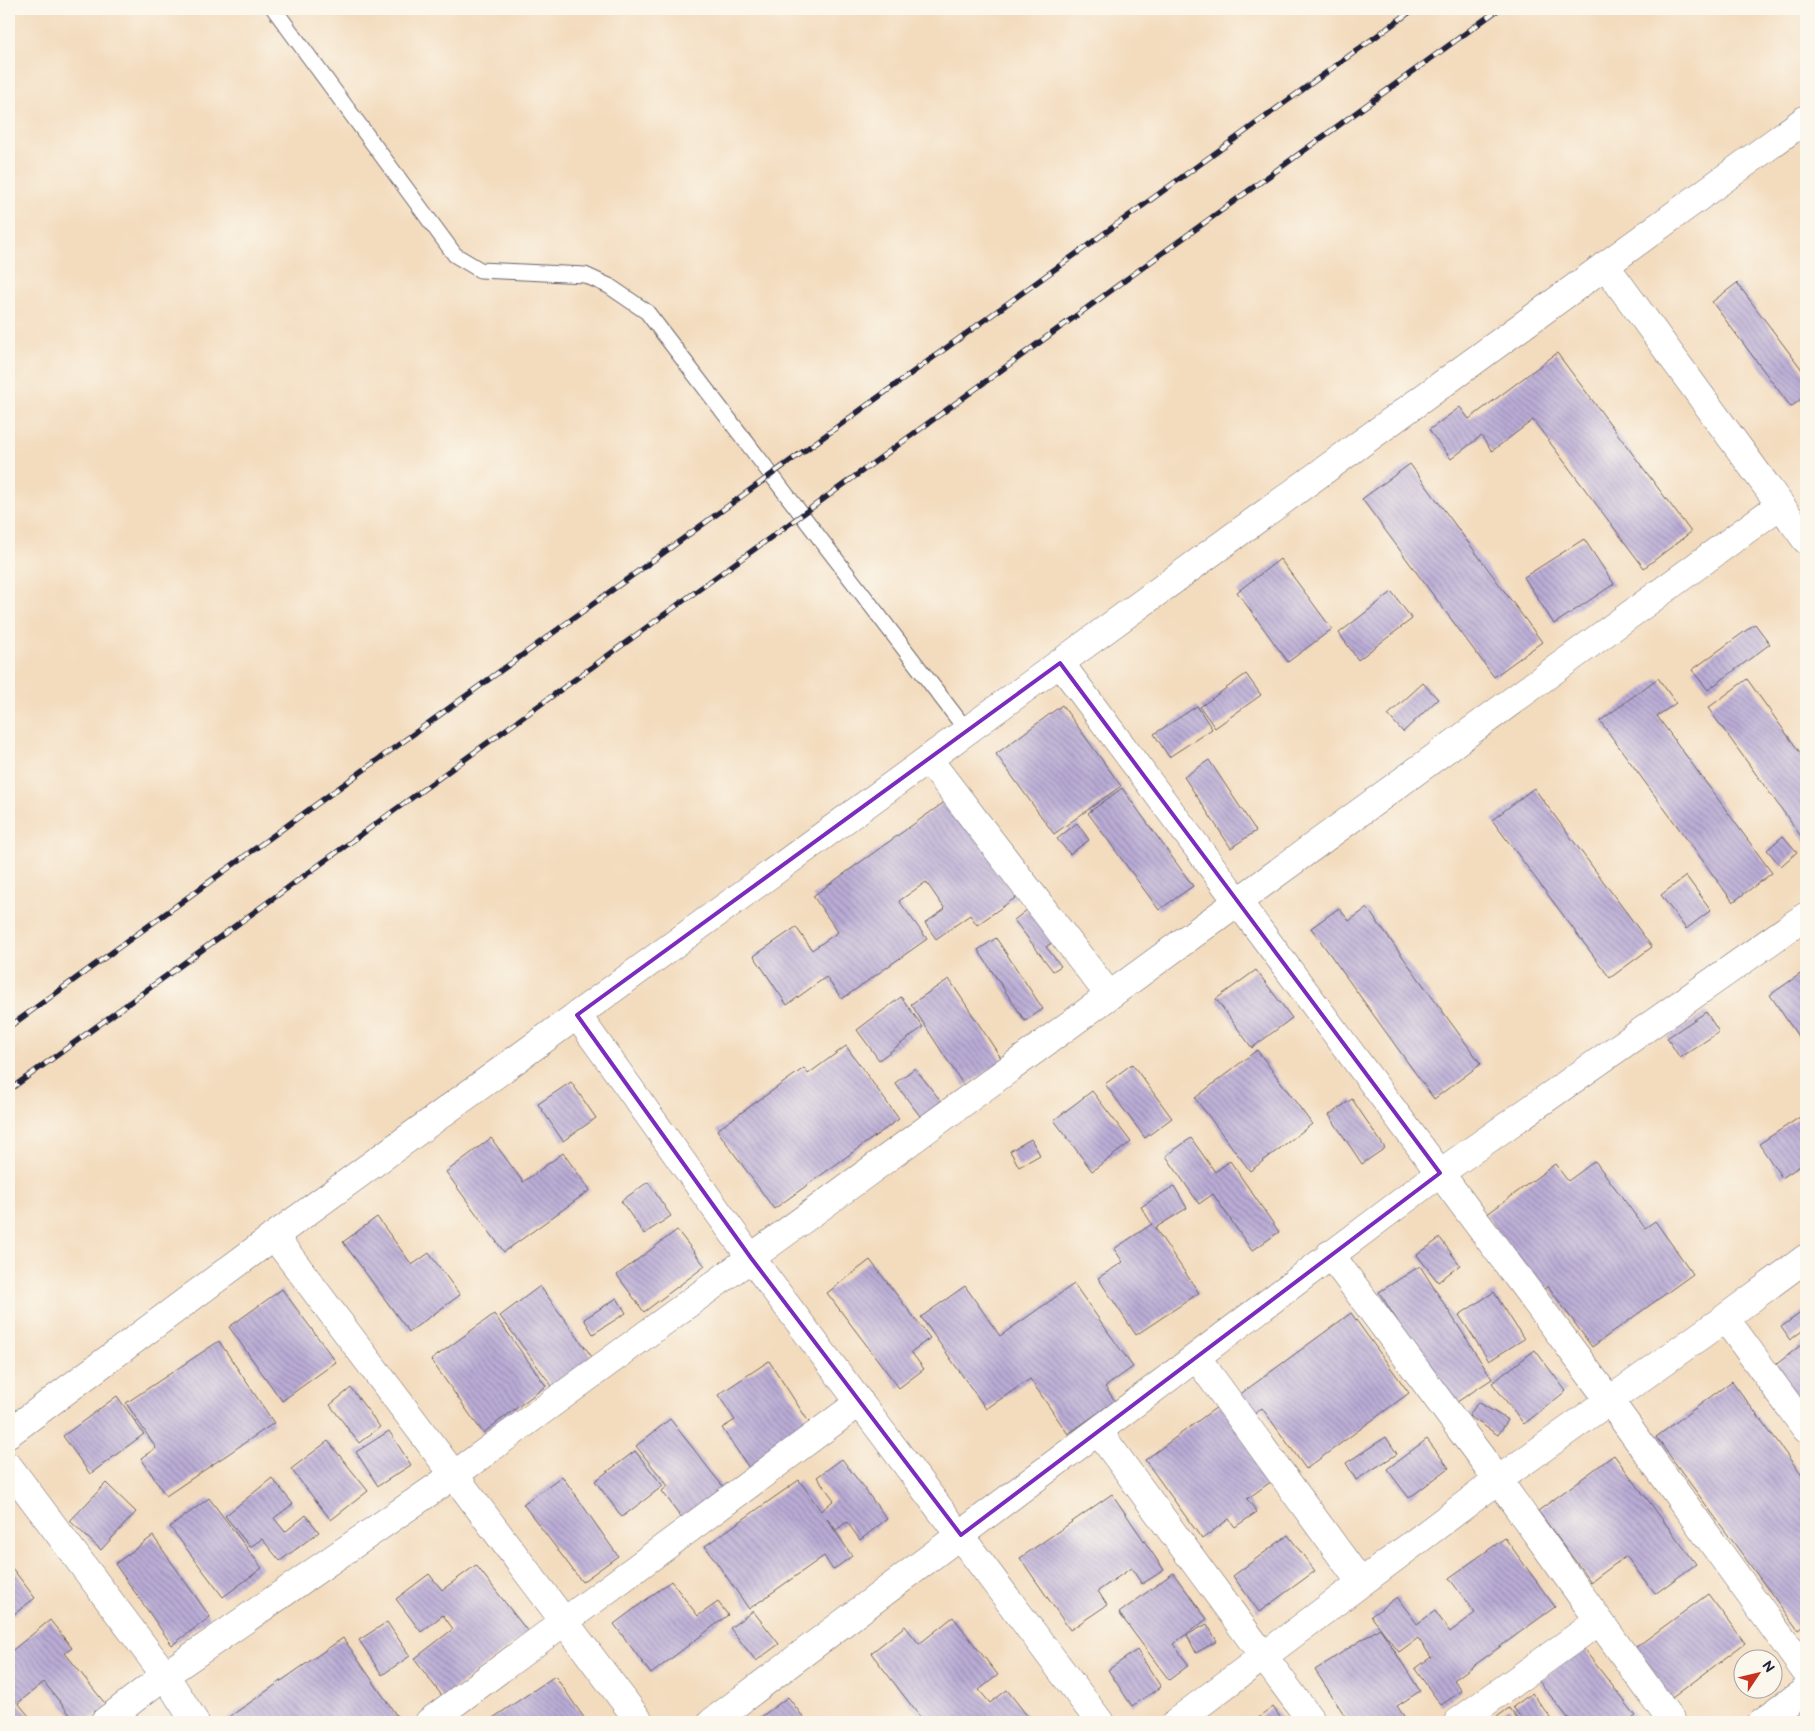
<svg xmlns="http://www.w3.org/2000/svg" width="1815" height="1731" font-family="'Balsamiq Sans',sans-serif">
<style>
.building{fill:url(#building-back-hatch)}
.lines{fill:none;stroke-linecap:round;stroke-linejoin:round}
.lane-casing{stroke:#6b6368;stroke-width:17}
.street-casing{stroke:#6b6368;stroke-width:29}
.secondary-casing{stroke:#6b6368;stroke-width:29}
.lane{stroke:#fff;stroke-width:15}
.street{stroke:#fff;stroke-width:28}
.secondary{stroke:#fff;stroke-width:28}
.rail-casing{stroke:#22223b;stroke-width:5.5}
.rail{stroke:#fbf7ec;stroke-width:4;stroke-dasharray:11;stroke-linecap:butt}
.marked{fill:none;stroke:#7b2cbf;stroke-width:4;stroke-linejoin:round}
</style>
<defs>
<pattern id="building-back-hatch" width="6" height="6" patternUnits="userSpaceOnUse" patternTransform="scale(1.25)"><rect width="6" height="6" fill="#baacd6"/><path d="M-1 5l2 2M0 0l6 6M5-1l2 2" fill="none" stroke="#978caf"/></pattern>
</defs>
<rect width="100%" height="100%" fill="#fbf7ec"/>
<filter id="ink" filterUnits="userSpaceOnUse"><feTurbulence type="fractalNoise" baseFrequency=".02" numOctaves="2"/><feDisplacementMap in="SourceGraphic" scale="10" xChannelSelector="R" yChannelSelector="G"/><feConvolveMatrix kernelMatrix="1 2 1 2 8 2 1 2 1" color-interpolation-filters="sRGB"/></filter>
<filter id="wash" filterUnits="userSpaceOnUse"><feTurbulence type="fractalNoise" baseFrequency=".0096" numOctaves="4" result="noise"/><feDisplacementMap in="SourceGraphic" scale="20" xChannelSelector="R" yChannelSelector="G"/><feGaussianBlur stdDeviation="1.12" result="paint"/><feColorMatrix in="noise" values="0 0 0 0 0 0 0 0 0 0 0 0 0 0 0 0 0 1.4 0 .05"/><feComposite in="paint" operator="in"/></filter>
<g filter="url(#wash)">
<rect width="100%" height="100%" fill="#f3dbbd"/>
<g id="blocks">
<path class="building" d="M 1737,283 L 1806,375 L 1806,395 L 1791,407 L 1712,302 Z
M 1557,353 L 1691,532 L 1644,568 L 1533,420 L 1492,451 L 1481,436 L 1451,459 L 1429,430 L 1460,407 L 1469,419 Z
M 1410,464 L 1542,642 L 1494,677 L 1362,499 Z
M 1584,539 L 1614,584 L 1554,624 L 1524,577 Z
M 1280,559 L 1332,629 L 1288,662 L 1237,592 Z
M 1392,592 L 1412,619 L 1358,660 L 1339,633 Z
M 1755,624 L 1770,644 L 1708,690 L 1692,670 Z
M 1246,674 L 1261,695 L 1215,728 L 1200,707 Z
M 1658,678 L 1676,703 L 1657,716 L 1772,873 L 1733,902 L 1600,721 Z
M 1747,679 L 1806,761 L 1806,843 L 1708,708 Z
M 1423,683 L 1438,699 L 1403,732 L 1388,715 Z
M 1062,705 L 1121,786 L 1054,834 L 996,754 Z
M 1197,706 L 1212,729 L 1169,757 L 1154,734 Z
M 1209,760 L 1256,831 L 1231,848 L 1184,777 Z
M 1122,788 L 1193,886 L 1159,910 L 1088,813 Z
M 1534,788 L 1652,947 L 1610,978 L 1492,820 Z
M 953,796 L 1022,893 L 977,925 L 970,915 L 936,939 L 925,923 L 945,909 L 926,882 L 899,901 L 927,939 L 842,999 L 826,977 L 787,1005 L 754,956 L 796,927 L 812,950 L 838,932 L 813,896 Z
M 1077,823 L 1089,840 L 1070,854 L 1057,839 Z
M 1783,836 L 1797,852 L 1781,866 L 1767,850 Z
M 1686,876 L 1711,910 L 1686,929 L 1661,895 Z
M 1036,903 L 1061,936 L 1046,947 L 1061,966 L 1053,971 L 1014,920 Z
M 1339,908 L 1349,921 L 1367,908 L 1481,1064 L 1434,1099 L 1311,928 Z
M 996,938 L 1043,1009 L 1025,1021 L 978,950 Z
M 1256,970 L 1292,1018 L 1252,1048 L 1216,999 Z
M 1806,970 L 1806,1048 L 1770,995 Z
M 949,979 L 1003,1061 L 964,1086 L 911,1004 Z
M 901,997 L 923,1027 L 879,1060 L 857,1030 Z
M 1706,1012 L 1719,1032 L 1680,1058 L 1667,1038 Z
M 846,1046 L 899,1119 L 774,1209 L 717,1130 L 804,1068 L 808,1074 Z
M 1257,1050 L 1312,1124 L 1250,1171 L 1195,1098 Z
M 1132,1064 L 1172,1118 L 1145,1138 L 1105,1084 Z
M 915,1068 L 943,1104 L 923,1120 L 895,1083 Z
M 571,1082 L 596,1118 L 563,1141 L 538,1104 Z
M 1092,1091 L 1131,1142 L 1092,1171 L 1054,1120 Z
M 1352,1099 L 1385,1148 L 1362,1164 L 1329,1115 Z
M 1806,1113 L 1806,1162 L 1782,1178 L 1759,1144 Z
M 491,1138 L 523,1182 L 563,1153 L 590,1190 L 504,1252 L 446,1172 Z
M 1191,1138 L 1215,1172 L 1230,1161 L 1279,1232 L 1252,1251 L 1213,1194 L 1199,1204 L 1166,1156 Z
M 1031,1139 L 1040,1155 L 1019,1167 L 1010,1151 Z
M 1595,1161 L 1645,1228 L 1655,1221 L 1693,1274 L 1592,1347 L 1548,1286 L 1542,1291 L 1486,1215 L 1555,1164 L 1568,1181 Z
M 648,1182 L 671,1216 L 644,1234 L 621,1201 Z
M 1174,1186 L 1187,1208 L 1155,1228 L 1199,1293 L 1136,1335 L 1098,1278 L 1123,1262 L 1114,1249 L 1152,1224 L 1141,1207 Z
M 377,1217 L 412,1265 L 429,1253 L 460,1295 L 409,1332 L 343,1242 Z
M 677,1230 L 705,1266 L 644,1312 L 617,1275 Z
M 1440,1238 L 1460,1265 L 1438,1282 L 1417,1255 Z
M 870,1260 L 930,1338 L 911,1352 L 924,1369 L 899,1388 L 827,1293 Z
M 1420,1266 L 1492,1379 L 1451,1406 L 1379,1292 Z
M 1074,1284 L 1133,1367 L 1105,1387 L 1115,1401 L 1068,1434 L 1030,1379 L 986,1409 L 921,1317 L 965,1286 L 1000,1336 Z
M 540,1286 L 595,1361 L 555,1390 L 500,1316 Z
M 282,1289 L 336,1362 L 282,1401 L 229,1327 Z
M 1494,1292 L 1524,1339 L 1489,1361 L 1459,1315 Z
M 617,1298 L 626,1313 L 593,1334 L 584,1319 Z
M 1806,1309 L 1806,1328 L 1790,1340 L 1781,1327 Z
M 1351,1313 L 1409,1393 L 1306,1469 L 1262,1408 L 1249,1418 L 1235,1398 Z
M 494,1314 L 546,1386 L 483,1433 L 431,1360 Z
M 219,1341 L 274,1423 L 166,1496 L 141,1458 L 156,1448 L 126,1403 Z
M 1806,1341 L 1806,1427 L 1764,1374 Z
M 1535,1350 L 1566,1391 L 1524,1424 L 1492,1383 Z
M 769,1361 L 816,1433 L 753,1474 L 722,1428 L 735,1420 L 718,1395 Z
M 1732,1381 L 1806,1481 L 1806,1624 L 1798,1630 L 1656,1437 Z
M 351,1388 L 380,1427 L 359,1443 L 330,1405 Z
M 117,1396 L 144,1434 L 90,1474 L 63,1436 Z
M 1478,1402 L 1508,1420 L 1498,1435 L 1469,1416 Z
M 1221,1404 L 1276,1478 L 1247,1499 L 1257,1512 L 1235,1527 L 1229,1519 L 1202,1539 L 1145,1460 Z
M 670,1419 L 728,1493 L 687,1525 L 662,1491 L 668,1486 L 636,1446 Z
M 389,1431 L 411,1465 L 378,1486 L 356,1452 Z
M 1386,1437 L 1397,1454 L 1356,1480 L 1346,1463 Z
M 1427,1439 L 1449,1468 L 1409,1498 L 1387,1469 Z
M 328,1441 L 368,1491 L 331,1520 L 291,1469 Z
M 635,1451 L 663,1486 L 622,1517 L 595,1481 Z
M 1614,1455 L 1696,1564 L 1655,1594 L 1626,1556 L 1591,1582 L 1538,1511 Z
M 842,1459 L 887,1519 L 860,1540 L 847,1522 L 836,1530 L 827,1519 L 852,1556 L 833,1570 L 824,1556 L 749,1609 L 705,1546 L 799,1480 L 821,1511 L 834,1500 L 817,1477 Z
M 562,1476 L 618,1556 L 582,1582 L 523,1504 Z
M 272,1478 L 293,1504 L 274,1518 L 285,1532 L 306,1515 L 319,1532 L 280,1561 L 262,1539 L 250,1547 L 225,1516 Z
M 106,1483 L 136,1512 L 101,1550 L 70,1521 Z
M 1112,1494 L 1164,1570 L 1142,1584 L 1131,1568 L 1098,1591 L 1107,1605 L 1070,1630 L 1020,1558 Z
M 209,1498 L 262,1568 L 223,1597 L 170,1527 Z
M 1288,1535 L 1315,1571 L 1259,1612 L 1233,1576 Z
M 153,1536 L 210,1617 L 172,1645 L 115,1564 Z
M 1505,1538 L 1555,1607 L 1454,1680 L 1462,1691 L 1441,1705 L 1415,1669 L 1431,1657 L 1418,1638 L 1399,1652 L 1371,1616 L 1397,1597 L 1417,1624 L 1435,1611 L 1450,1632 L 1475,1613 L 1449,1578 Z
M 9,1564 L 35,1598 L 9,1618 Z
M 476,1565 L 528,1632 L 443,1697 L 414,1659 L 453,1629 L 443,1615 L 421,1632 L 396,1599 L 429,1574 L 442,1590 Z
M 1173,1573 L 1207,1619 L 1173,1644 L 1189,1665 L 1169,1680 L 1119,1613 Z
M 671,1581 L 698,1616 L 718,1602 L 728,1615 L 651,1674 L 614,1624 Z
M 1708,1594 L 1745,1643 L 1672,1698 L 1635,1648 Z
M 753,1611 L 779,1644 L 756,1661 L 730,1628 Z
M 953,1617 L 998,1675 L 979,1690 L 990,1703 L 1007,1690 L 1032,1722 L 924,1722 L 871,1653 L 905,1626 L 919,1644 Z
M 50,1620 L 72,1648 L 65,1653 L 107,1706 L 87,1722 L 76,1722 L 44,1682 L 18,1703 L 34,1722 L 9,1722 L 9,1653 Z
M 387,1622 L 410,1656 L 382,1675 L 359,1640 Z
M 1207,1624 L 1217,1641 L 1196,1653 L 1187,1635 Z
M 1380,1628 L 1420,1691 L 1397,1706 L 1408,1722 L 1349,1722 L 1315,1670 Z
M 343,1638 L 401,1722 L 222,1722 Z
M 1583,1648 L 1636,1716 L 1627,1722 L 1571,1722 L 1539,1681 Z
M 1137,1650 L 1161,1687 L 1132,1706 L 1108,1670 Z
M 555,1676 L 587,1722 L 487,1722 Z
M 1532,1693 L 1554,1722 L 1524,1722 L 1513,1707 Z
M 788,1697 L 807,1722 L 754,1722 Z
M 1273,1707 L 1284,1722 L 1253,1722 Z
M 1509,1708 L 1519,1722 L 1490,1722 Z"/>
</g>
</g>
<g filter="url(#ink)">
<use href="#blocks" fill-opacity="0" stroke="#6b6368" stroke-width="1"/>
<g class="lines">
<defs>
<path id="lane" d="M 274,9 L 455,255 L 480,270 L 585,275 L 609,286 L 647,312 L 967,731"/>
<path id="street" d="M 1605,265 L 1806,540
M 1060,663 L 1609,1400 L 1806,1672
M 928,759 L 1109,995
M 577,1015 L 751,1258 L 1100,1722
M 274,1236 L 640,1722
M 1330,1254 L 1498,1480 L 1672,1722
M 1725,1318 L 1806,1429
M 1197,1358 L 1361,1583
M 1098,1431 L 1312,1722
M 9,1467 L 165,1675 L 195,1722
M 104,1722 L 165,1675 L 454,1475 L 1780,505
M 429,1722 L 860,1402
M 712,1722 L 1440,1173 L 1806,916
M 1176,1722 L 1498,1480 L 1725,1318 L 1806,1258
M 1458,1722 L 1599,1621"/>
<path id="secondary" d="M 9,1433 L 274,1236 L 1806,119
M 1762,1722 L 1806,1690"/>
</defs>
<use href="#lane" class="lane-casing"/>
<use href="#street" class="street-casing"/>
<use href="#secondary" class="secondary-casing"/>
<use href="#lane" class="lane"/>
<use href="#street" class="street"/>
<use href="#secondary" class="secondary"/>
<defs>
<path id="rail" d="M 9,1027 L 1414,9
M 9,1090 L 1499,9"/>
</defs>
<use href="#rail" class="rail-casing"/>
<use href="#rail" class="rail"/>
</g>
</g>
<path class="marked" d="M 1060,663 L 1440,1173 L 961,1535 L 751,1258 L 577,1015 Z"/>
<rect width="1815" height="1731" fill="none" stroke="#fbf7ec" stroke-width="30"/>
<g transform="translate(1758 1674) rotate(55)"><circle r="24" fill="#fbf7ec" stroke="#a4a2a5"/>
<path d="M0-4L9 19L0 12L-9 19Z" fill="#c8321e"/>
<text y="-8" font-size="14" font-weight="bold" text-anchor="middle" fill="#22223b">N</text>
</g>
</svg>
